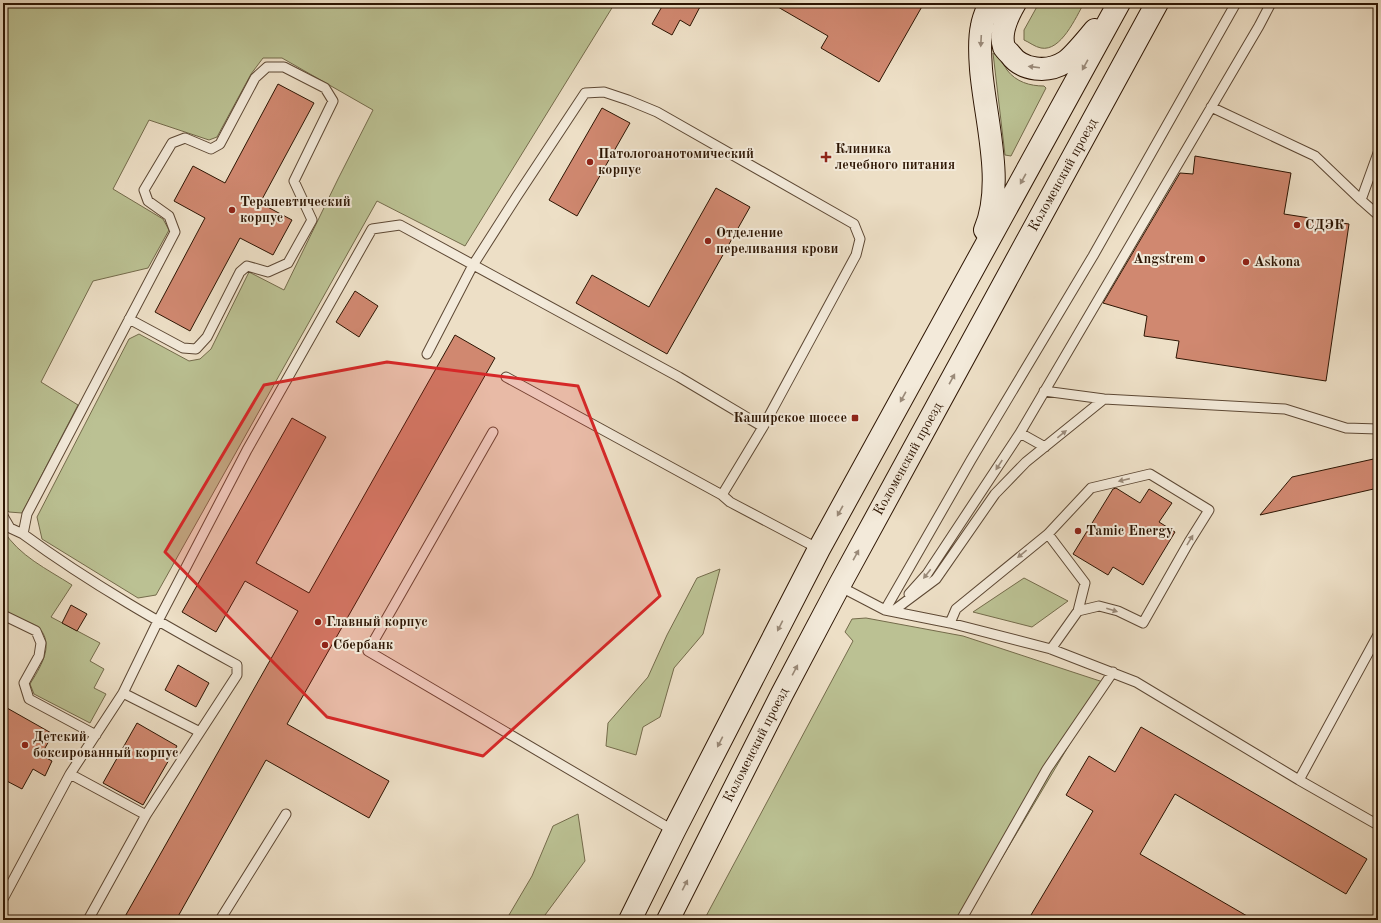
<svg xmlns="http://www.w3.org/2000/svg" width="1381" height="923" font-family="'Old Standard TT',serif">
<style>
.green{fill:#bbc193;stroke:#746b4b}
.building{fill:#d08870;stroke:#2d1503}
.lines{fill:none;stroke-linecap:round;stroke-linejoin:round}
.lane-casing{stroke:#5d4834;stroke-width:11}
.secondary-casing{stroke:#2d1503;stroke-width:24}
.lane{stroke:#f3eada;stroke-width:9}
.secondary{stroke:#f3eada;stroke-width:22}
.oneway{fill:#9a8a79}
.marked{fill:#d62828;fill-opacity:0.2;stroke:#d62828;stroke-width:3;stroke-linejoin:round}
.poi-dot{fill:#8f2418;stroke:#f3eada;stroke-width:1.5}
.labels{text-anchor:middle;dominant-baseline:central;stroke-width:4;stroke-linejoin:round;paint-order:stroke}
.poi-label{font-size:14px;font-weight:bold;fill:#2d1503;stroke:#f3eada;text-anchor:start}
.street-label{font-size:14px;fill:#2d1503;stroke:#f3eada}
</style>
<rect width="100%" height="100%" fill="#eddfc6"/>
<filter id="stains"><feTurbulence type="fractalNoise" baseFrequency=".005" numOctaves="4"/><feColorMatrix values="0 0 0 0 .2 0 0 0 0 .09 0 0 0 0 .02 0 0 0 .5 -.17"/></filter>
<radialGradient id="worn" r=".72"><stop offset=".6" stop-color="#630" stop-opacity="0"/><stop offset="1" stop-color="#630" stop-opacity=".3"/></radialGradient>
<path class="green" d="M 3,3 L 615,3 L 465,246 L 377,201 L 156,595 L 138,598 L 42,539 L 37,517 L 129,339 L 139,334 L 189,361 L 200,359 L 211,349 L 249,272 L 284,290 L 338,179 L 373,110 L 282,58 L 263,58 L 251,74 L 217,137 L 209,140 L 149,120 L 113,189 L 163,219 L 169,230 L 148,268 L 93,281 L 41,382 L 78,405 L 22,513 L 9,512 L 3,505 Z
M 1039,3 L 1084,3 C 1076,17 1061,52 1041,48 C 1035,47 1029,42 1024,40 L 1024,30 Z
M 993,53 C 1000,58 1003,63 1007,70 C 1016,82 1030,86 1044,86 L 1046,88 L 1011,156 L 1005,155 Z
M 3,530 C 19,556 47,569 72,585 L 51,617 L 100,643 L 90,661 L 104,669 L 94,688 L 106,694 L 90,723 L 34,694 L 30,684 C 39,669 55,646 40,629 C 36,625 10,614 3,610 Z
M 720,569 L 703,634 L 674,668 L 660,717 L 643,727 L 636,755 L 606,746 L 608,723 L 648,677 L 667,635 L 697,578 Z
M 1024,578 L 1068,601 L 1032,627 L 973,612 Z
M 866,618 L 963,636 L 1106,683 L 965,920 L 704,920 L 853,641 L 845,632 L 852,619 Z
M 578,814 L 585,861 L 545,915 L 544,920 L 510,920 L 509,915 L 532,876 L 553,826 Z"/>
<path class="building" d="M 664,3 L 702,3 L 690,26 L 680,20 L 672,35 L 652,24 Z
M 771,3 L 924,3 L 879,82 L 821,48 L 828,36 Z
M 278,84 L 314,103 L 260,203 L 292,220 L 273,255 L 240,238 L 190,331 L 155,312 L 205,218 L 174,201 L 193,166 L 225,183 Z
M 602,108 L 630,123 L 577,216 L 549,200 Z
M 1195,156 L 1291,173 L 1284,214 L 1349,224 L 1326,381 L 1176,358 L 1179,341 L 1144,336 L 1147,316 L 1103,303 L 1180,173 L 1193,174 Z
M 716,188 L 750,207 L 667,354 L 576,303 L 592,275 L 649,307 Z
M 355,291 L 378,306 L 359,337 L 336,322 Z
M 455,335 L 495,358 L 287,724 L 389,781 L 369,818 L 266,760 L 176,920 L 123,920 L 298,611 L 245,581 L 216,632 L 182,612 L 292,418 L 326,437 L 256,563 L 309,593 Z
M 1378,458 L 1378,488 L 1260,515 L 1292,477 Z
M 1116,488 L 1140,503 L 1149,489 L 1172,503 L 1159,522 L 1175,532 L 1143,585 L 1113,567 L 1108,575 L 1073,554 L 1113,489 Z
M 71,605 L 87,614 L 77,631 L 62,623 Z
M 178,665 L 209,683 L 196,707 L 165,690 Z
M 7,708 L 53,734 L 41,755 L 52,761 L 45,776 L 33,769 L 22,789 L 3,779 L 3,715 Z
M 137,723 L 177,746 L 143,805 L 103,783 Z
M 1141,727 L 1367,859 L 1346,894 L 1175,794 L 1140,854 L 1254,920 L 1028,920 L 1093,811 L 1066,795 L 1089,756 L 1115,772 Z"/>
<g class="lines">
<defs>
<path id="lane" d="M 1211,107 L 1315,156 L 1361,200
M 1378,153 L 1361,200 L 1378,215
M 427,354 L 473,265 L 517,196 L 585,93 L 604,92 L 628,100 L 657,112 L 854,224 L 860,239 L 856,255 L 763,427 L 722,495
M 506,377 L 722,495 L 730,502 L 819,549
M 1044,391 L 1104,399 L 1285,409 L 1346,428 L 1378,429
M 493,432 L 368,651 L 674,831
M 1045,447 L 1020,433 L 1259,26 L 1271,3
M 3,516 L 10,528 L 23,534
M 1048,534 L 1085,583 L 1078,611
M 839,586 L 885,610 L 950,623 L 1051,649 L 1136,682 L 1299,780 L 1378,825
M 909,594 L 927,574 L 1020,433
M 885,610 L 971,460 L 1093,256 L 1236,3
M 893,611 L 936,579 L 995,494 L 1026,462 L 1104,399
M 3,615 L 36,631 L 41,643 L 39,656 L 24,683 L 29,699 L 96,735
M 950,623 L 956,609 L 1048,534 L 1091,488 L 1150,474 L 1209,510 L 1189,542 L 1143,623 L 1118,611 L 1099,606 L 1078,611 L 1051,649
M 123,693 L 200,732
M 70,774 L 146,815
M 1299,780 L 1378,635
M 3,899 L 70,774 L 123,693 L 158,621 L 247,450 L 372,229 L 400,225 L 679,377 L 763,427
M 88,920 L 146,815 L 237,675 L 237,665 C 164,625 91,584 23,534 L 27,514 L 175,232 L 169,216 L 148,201 L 144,190 L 172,143 L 185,138 L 211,149 L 220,144 L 255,78 L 267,67 L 284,67 L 325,88 L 333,101 L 294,181 L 312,220 L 288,263 L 268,272 L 247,266 L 240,272 L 207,337 L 196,349 L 183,348 L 129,319
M 220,920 L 286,814
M 961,920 L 1047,769 L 1113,672"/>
<path id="secondary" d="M 1015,3 C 1008,15 999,32 1004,47 C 1005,49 1008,52 1010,54 C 1022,71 1048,73 1065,62 C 1073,57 1088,38 1095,30
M 985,230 C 1005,183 985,119 981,69 C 980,56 979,39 982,26 C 983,18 987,10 990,3
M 630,920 L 674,831 L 819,549 L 1119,3
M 668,920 L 782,694 L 839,586 L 1157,3"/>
</defs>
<use href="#lane" class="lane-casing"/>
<use href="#secondary" class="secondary-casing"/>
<use href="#lane" class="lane"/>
<use href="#secondary" class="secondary"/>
</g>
<defs><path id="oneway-solid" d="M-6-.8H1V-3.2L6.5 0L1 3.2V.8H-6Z"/></defs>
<g class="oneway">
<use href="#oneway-solid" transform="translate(981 41) rotate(93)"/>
<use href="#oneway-solid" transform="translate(1085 65) rotate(119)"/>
<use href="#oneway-solid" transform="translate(1034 67) rotate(-173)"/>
<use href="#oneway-solid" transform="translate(1023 179) rotate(119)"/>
<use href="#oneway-solid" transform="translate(952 379) rotate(-61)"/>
<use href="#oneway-solid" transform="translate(903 397) rotate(119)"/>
<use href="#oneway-solid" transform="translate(1062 434) rotate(-39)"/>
<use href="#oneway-solid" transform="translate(999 465) rotate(123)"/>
<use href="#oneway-solid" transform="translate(1124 480) rotate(167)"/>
<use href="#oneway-solid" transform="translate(840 511) rotate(119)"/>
<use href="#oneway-solid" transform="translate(1190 540) rotate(-59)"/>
<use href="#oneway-solid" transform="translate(1022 554) rotate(141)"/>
<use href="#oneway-solid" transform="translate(856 555) rotate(-61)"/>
<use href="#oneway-solid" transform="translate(927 574) rotate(128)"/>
<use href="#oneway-solid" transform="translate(1112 610) rotate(17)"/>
<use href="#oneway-solid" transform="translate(780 626) rotate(117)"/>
<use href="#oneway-solid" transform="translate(795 670) rotate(-62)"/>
<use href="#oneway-solid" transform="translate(720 742) rotate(117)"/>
<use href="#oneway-solid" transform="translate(685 885) rotate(-63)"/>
</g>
<path class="marked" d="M 387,362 L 578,386 L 660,596 L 483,756 L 327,717 L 165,552 L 264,385 Z"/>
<g class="poi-dot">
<path d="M824 151h4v4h4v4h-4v4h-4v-4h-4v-4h4z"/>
<circle cx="590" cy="162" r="4"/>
<circle cx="232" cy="210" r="4"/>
<circle cx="1297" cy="225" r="4"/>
<circle cx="708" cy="241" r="4"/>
<circle cx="1202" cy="259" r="4"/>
<circle cx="1246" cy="262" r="4"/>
<rect x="851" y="414" width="8" height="8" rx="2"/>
<circle cx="1078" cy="531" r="4"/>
<circle cx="318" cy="622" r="4"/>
<circle cx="325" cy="645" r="4"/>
<circle cx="25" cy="745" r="4"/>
</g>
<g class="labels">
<g class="poi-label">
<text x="835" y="149">Клиника<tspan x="835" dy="16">лечебного питания</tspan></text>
<text x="598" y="154">Патологоанотомический<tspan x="598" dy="16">корпус</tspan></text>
<text x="240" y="202">Терапевтический<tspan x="240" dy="16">корпус</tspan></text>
<text x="1305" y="225">СДЭК</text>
<text x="716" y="233">Отделение<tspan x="716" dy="16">переливания крови</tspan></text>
<text x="1194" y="259" text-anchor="end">Angstrem</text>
<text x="1254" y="262">Askona</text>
<text x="847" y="418" text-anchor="end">Каширское шоссе</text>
<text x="1086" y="531">Tamic Energy</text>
<text x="326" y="622">Главный корпус</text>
<text x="333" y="645">Сбербанк</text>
<text x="33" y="737">Детский<tspan x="33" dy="16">боксированный корпус</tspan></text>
</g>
<g class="street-label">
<text transform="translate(1063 175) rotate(-61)">Коломенский проезд</text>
<text transform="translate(908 459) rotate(-61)">Коломенский проезд</text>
<text transform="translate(756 745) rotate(-63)">Коломенский проезд</text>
</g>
</g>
<rect width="1381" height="923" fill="none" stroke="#eddfc6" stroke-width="16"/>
<rect x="4" y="4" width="1373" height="915" fill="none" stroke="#2d1503" stroke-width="2"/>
<rect x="8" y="8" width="1365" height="907" fill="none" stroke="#2d1503"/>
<rect width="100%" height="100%" filter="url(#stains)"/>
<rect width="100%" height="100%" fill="url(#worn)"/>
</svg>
